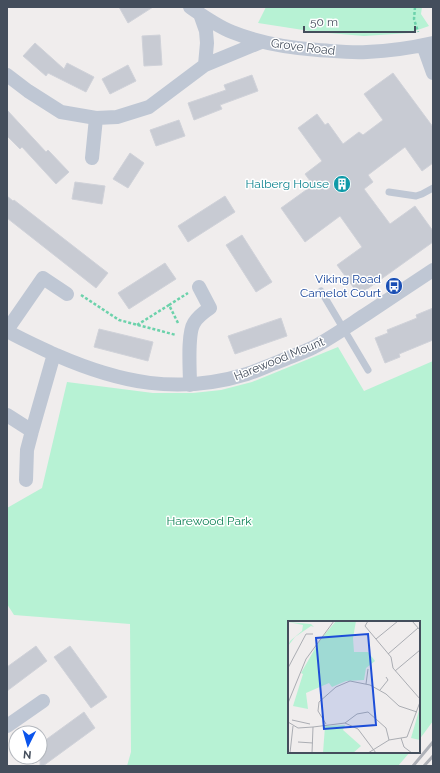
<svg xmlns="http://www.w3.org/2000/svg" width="440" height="773" font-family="Raleway,sans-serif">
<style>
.green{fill:#b7f2d4}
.building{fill:#c8cbd3;stroke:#d0d2d9}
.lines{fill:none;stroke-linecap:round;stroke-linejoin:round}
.path{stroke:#6cd2ab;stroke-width:2.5;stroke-dasharray:3 2;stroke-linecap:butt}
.service{stroke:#bfc7d4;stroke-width:7}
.minor{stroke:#bfc7d4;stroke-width:14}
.rail{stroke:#aeb1b8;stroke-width:3}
.labels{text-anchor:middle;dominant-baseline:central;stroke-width:3;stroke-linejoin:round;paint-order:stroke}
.street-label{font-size:12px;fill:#444e5c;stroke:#fff}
.culture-label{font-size:12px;fill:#0d838f;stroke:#fff;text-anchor:end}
.transit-label{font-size:12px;fill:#164399;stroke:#fff;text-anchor:end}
.park-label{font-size:12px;fill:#0f8256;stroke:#fff}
.inset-road{fill:none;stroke:#abadb3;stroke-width:1}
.view{fill:#1d4ed8;fill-opacity:0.15;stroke:#1d4ed8;stroke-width:2}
.inset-edge{fill:none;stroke:#444e5c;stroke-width:2}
</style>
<rect width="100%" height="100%" fill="#f0eded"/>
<path class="green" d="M 266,7 L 422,7 L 421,14 L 429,26 L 409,33 L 364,36 L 316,32 L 258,23 Z
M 338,347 L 364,391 L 433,361 L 433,721 L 419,740 L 419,622 L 289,622 L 289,752 L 410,752 L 398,766 L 127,766 L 131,752 L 130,624 L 14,615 L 7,604 L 7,508 L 42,488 L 67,382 L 153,393 L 193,393 L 221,390 L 252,382 Z"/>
<path class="building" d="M 119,7 L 153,7 L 128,23 Z
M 160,35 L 162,65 L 144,66 L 142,36 Z
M 35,43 L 64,69 L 67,63 L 94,77 L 86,92 L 48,73 L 46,76 L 23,56 Z
M 128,65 L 136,81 L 110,94 L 102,79 Z
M 393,73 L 433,127 L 433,163 L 422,171 L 405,147 L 368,175 L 373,182 L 364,189 L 390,224 L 415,206 L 433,231 L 433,242 L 359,295 L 337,265 L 362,247 L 340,216 L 305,242 L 281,208 L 313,185 L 305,174 L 322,161 L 298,128 L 317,114 L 325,125 L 328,123 L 343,144 L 359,132 L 363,135 L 383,120 L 364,94 Z
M 252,75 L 258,91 L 220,105 L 222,109 L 194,120 L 188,103 L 226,90 L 224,85 Z
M 7,110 L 46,152 L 48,150 L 69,172 L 56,184 L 22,147 L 20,149 L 7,136 Z
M 179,120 L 185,136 L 156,146 L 150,130 Z
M 130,153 L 144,163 L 128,188 L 113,179 Z
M 75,182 L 105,186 L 102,204 L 72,199 Z
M 7,196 L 13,201 L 14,200 L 108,273 L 96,288 L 7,218 Z
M 225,196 L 235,212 L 188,242 L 178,226 Z
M 242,235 L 272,282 L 256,292 L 226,245 Z
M 165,263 L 176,279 L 129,309 L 118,293 Z
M 433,308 L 433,340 L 399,354 L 400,357 L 385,363 L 375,338 L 388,333 L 387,330 L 417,318 L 416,315 Z
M 281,318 L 287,336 L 235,354 L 228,336 Z
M 99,329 L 153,342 L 148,361 L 94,347 Z
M 36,646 L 47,661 L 7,691 L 7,667 Z
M 70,646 L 107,697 L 91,708 L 54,657 Z
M 84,712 L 95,728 L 43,766 L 40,766 L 40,744 Z"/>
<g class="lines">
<path class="path" d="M 415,7 L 414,19 L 418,32
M 81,295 L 119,320 L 176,335
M 178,323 L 169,305 L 188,293
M 137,325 L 169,305"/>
<path class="service" d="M 389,192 L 416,196 L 422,194 L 433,188
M 321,291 L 368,370"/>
<path class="minor" d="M 190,7 C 203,16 217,26 232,32 C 259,43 289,48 318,50 C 334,51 350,53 367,52 C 389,51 411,48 433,43
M 200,14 L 206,31 L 207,43 L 205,65
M 423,45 L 433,73
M 7,75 L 28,91 L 61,112 L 96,118 L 117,117 L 149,107 L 205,65 L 261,42
M 92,158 L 96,118
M 7,330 L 43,278 L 67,294
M 7,331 C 23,340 39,347 56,355 C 120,383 178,395 247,374 C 257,371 267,366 278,362 C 289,357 302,353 314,347 C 332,337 348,326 365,315 C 388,300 410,285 433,270
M 190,385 C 190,370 187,334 194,323 C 198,316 204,312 210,308 L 199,287
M 7,415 L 32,431
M 26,480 L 27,450 L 32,431 L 54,354
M 7,726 L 43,701"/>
<path class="rail" d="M 413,766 L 433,742
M 424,766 L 433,756"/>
</g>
<defs>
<symbol id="building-disc" viewBox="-11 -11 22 22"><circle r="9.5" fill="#0f9aa8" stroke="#fff"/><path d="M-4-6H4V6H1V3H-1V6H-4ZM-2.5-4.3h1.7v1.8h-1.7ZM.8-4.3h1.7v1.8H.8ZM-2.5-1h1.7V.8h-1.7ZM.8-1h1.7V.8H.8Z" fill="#fff"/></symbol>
<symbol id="bus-disc" viewBox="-11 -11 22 22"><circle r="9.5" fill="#1a4fb4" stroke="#fff"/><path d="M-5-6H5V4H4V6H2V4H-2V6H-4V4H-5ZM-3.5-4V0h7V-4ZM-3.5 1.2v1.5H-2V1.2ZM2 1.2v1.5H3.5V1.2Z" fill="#fff"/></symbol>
</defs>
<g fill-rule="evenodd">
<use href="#building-disc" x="332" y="174" width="20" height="20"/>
<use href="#bus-disc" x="384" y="276" width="20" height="20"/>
</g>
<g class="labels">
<g class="street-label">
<text transform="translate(303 47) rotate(7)">Grove Road</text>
<text transform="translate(279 359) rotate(-22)">Harewood Mount</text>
</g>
<g class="culture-label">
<text x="329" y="184">Halberg House</text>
</g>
<g class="transit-label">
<text x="381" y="279">Viking Road<tspan x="381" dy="14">Camelot Court</tspan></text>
</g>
<g class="park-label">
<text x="209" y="521">Harewood Park</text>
</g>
</g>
<g transform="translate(288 621)">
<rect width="132" height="132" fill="#f0eded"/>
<path d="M 48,0 L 68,0 L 65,17 L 66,31 L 80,31 L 87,40 L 78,47 L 76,59 L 58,60 L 44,66 L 41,62 L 18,72 L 20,88 L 5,85 L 15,53 L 13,52 L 32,19 ZM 0,1 L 23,3 L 26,6 L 23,5 L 7,16 L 0,25 L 2,20 L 14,10 L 15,4 ZM 132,86 L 132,119 L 123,117 ZM 57,104 L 55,109 L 73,125 L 65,132 L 35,132 L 37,105 Z" fill="#b7f2d4"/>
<path class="inset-road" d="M 0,0 L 35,0M 80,0 L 77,5 L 103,36 L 105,47 L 132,78M 124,0 L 132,9M 88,18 L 110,0M 100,33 L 130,7M 0,47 L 18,13 L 25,13M 107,50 L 132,29M 78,63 L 80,48M 92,69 L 100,59 L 98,56M 0,82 L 18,38 L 46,0M 4,99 L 22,103M 0,101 L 10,107 L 25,106 L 57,102 L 69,93 L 80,91 L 98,107 L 101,119M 57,102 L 70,108 L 88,132M 38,103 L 30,90 L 31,81 L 48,66 L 62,60 L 82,64 L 98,73 L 111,85 L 129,91M 113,117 L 116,126 L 124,132M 10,121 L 25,122M 2,132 L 5,105M 24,132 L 25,106M 80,132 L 101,119 L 119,116 L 132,81"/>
<path class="view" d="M 80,13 L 88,104 L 36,108 L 28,17 Z"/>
<rect width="132" height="132" class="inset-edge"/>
</g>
<rect width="440" height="773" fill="none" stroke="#444e5c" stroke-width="16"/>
<g transform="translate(28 745) rotate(185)"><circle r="19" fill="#ffffff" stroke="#b4b8be"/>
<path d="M0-3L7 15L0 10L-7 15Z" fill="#0b54ec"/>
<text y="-6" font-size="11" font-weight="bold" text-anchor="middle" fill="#444e5c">N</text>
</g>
<path d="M304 26v6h111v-6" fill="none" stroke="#444e5c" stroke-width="2"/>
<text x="310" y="26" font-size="12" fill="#444e5c" stroke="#ffffff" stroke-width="3" paint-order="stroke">50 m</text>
</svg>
